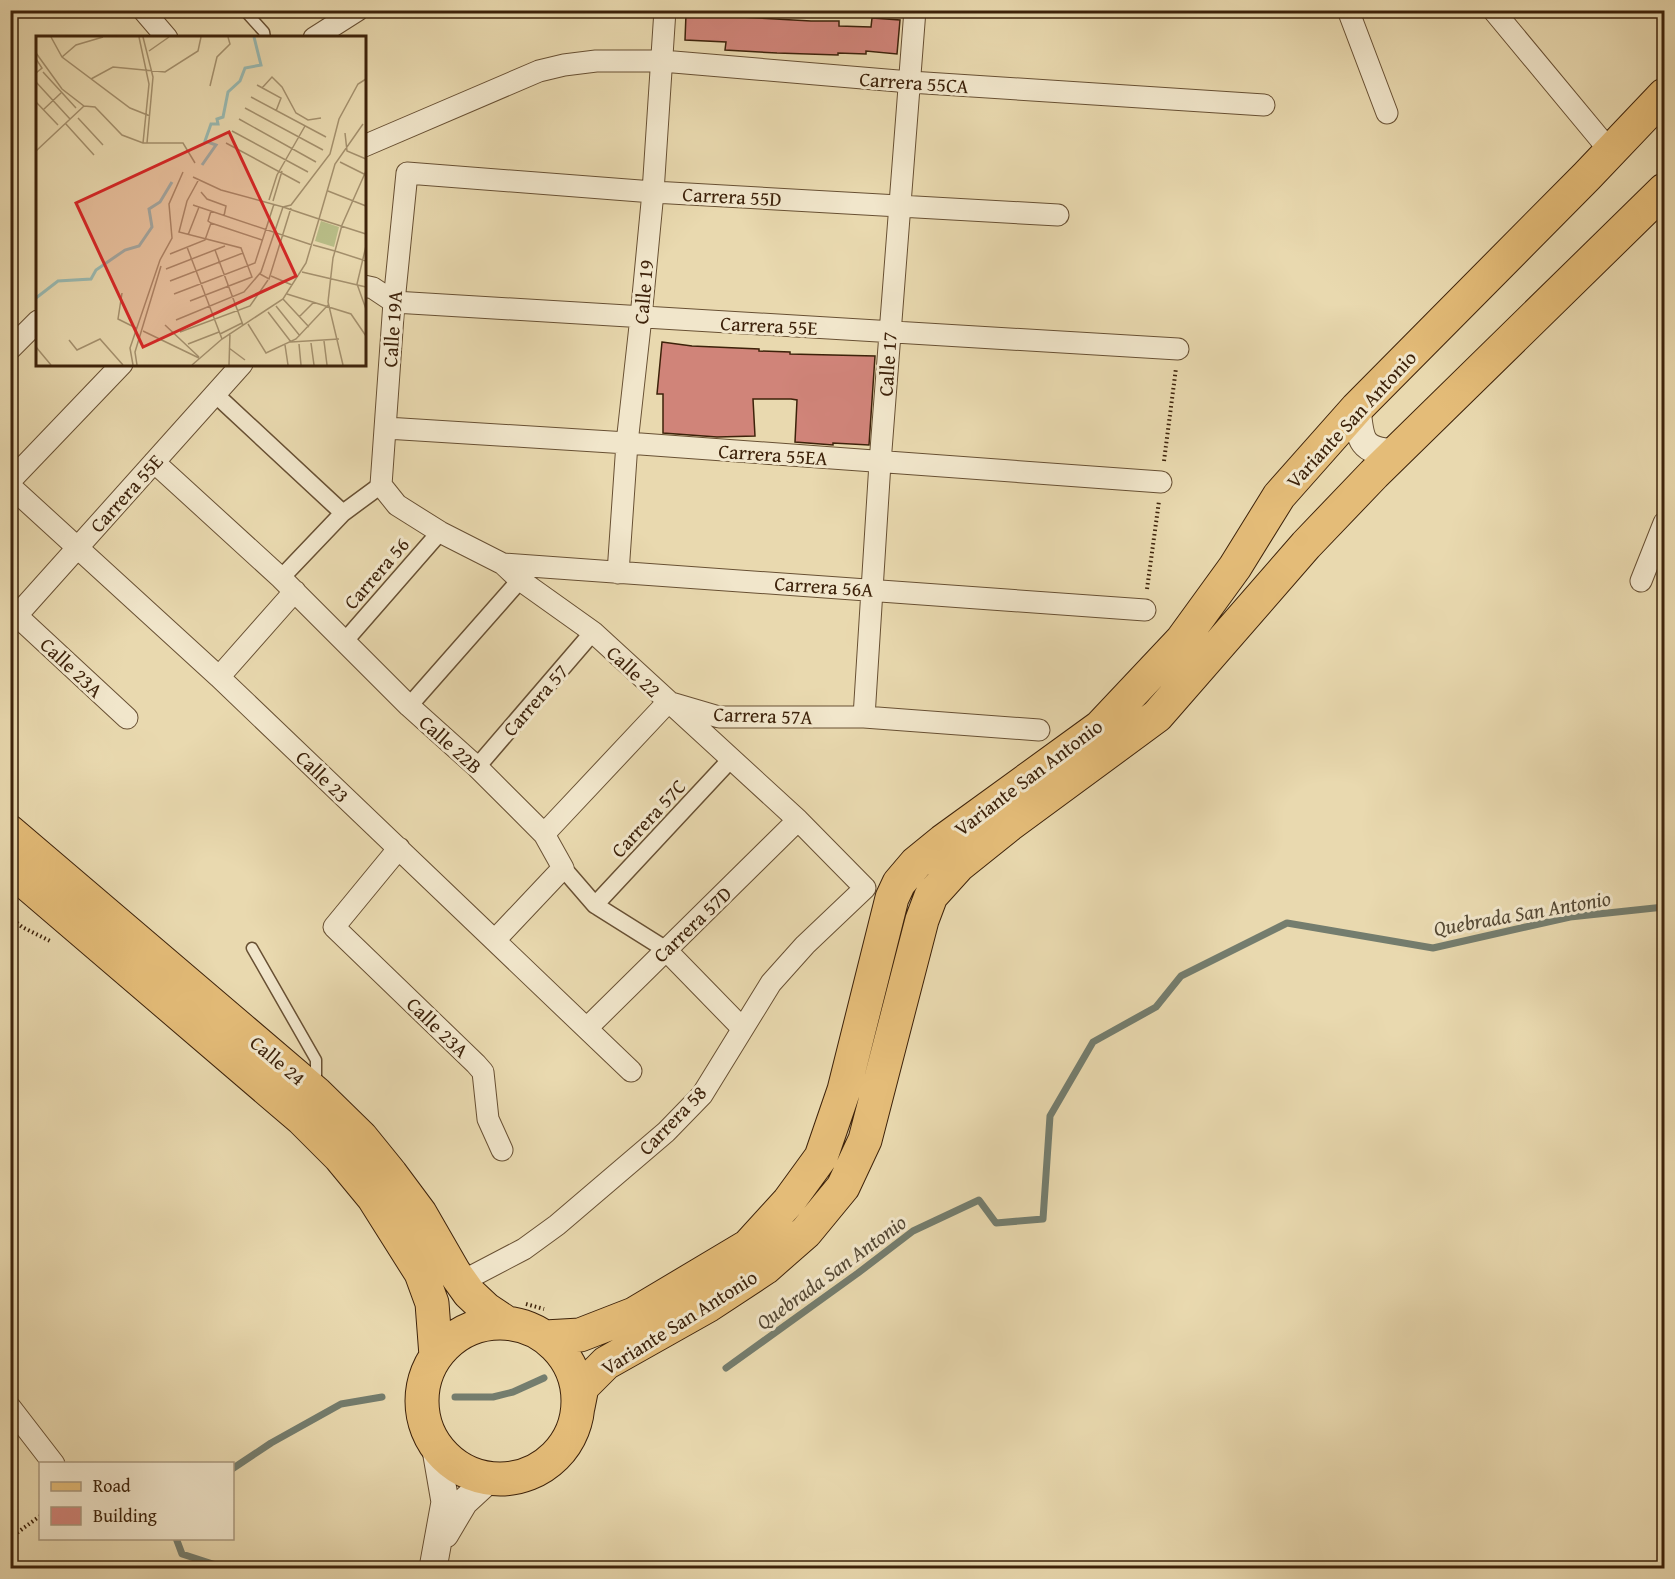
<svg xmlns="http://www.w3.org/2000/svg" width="1675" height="1579" font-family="'Gentium Book Plus',serif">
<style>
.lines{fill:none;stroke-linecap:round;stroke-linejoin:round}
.stream{stroke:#747d6e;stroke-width:7}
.building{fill:#d08479;stroke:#3d220a;stroke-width:1.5}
.service-casing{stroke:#685033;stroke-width:13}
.pedestrian-casing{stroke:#685033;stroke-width:19}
.minor-casing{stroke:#685033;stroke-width:23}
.tertiary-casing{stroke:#685033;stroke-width:29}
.primary-casing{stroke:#3d220a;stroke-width:35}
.path{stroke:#3d220a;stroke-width:4;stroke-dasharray:1.5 3;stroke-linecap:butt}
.service{stroke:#f1e6cb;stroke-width:10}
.pedestrian{stroke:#f1e6cb;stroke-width:16}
.minor{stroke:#f1e6cb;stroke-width:21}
.tertiary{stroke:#f1e6cb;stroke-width:27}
.primary{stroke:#e4bc78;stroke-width:33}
.labels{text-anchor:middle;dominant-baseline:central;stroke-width:6;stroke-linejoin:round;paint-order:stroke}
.street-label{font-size:20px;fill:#3d220a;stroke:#f1e6cb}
.water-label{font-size:21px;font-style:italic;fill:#544834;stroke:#f1e6cb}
.inset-river{fill:none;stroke:#99b9b1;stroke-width:3}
.inset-road{fill:none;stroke:#a4906d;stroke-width:1.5}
.view{fill:#d62828;fill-opacity:0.15;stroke:#d62828;stroke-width:3}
.inset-edge{fill:none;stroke:#3d220a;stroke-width:3}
</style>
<rect width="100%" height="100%" fill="#e9d9af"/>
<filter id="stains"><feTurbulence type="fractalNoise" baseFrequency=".00333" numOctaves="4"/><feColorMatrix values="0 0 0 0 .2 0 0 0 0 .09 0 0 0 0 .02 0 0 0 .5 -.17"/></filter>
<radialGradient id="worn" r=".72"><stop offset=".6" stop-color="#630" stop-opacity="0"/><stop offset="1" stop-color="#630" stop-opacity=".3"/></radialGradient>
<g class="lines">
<path class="stream" d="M 726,1368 L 858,1273 L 913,1231 L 979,1200 L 996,1223 L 1043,1219 L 1050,1116 L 1093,1042 L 1156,1007 L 1181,976 L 1287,923 L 1433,948 L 1570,917 L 1664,907
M 455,1397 L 493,1397 L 513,1392 L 544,1378
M 232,1469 L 271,1443 L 341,1404 L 382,1397
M 176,1538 L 182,1554 L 225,1568"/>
</g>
<path class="building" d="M 686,14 L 811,21 L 839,21 L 839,26 L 871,27 L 872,18 L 900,20 L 897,54 L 866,51 L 866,54 L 838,53 L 838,55 L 777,53 L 725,50 L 726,42 L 685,40 Z
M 662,342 L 692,346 L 759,349 L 759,351 L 790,352 L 790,354 L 875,356 L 869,445 L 833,443 L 833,445 L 795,442 L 797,400 L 791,399 L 753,399 L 755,436 L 717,437 L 663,433 L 663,394 L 657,394 Z"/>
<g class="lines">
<defs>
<path id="service" d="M 244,10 L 264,32 L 265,38
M 252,948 L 316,1060 L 316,1083"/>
<path id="pedestrian" d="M 215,394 L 343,513
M 281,578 L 343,513 L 381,485
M 344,642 L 440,532
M 409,706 L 520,580
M 477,767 L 593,632
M 563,868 L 595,905 L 665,949
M 595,905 L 732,758"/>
<path id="minor" d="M 143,10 L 167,38
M 1348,10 L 1387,113
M 1493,10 L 1610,151
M 314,38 L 358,10
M 364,146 L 539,71 L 564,65 L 596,61 L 662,61 L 910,82 L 1264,105
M 364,286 L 373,288 L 394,302 L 1178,349
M 10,349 L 38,321
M 386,428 L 627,443 L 1161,482
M 154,462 L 281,578 L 409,706 L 477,767 L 544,834 L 563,868 L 495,940
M 10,481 L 122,364
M 10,486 L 219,677 L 631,1071
M 503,564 L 1145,610
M 618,573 L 627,443 L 641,317 L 653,192 L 665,10
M 1641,581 L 1664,523
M 17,616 L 127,718
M 10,623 L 242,364
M 219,677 L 295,591
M 864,717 L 880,463 L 915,10
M 544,834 L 668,702 L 719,717 L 864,717 L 1039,730
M 399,848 L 334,927 L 476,1064 L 483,1072 L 488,1119 L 502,1150
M 665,949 L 742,1028
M 587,1028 L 798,820
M 461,1282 L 524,1249 L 557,1225 L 666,1132 L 702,1095 L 771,983 L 805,945 L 865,888 L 798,820 L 593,632 L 520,580 L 503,564 L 440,532 L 397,505 L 381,485 L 394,302 L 407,173 L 653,192 L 1058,215
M 10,1407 L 54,1464"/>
<path id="tertiary" d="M 1357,408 C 1360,440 1360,451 1396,453
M 445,1534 L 464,1502 L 490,1478
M 433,1568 L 445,1502 L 435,1444"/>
<path id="primary" d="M 10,832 L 316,1093 L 361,1137 L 391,1174 L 420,1213 L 454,1272 L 469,1293 L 486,1309 L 507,1323
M 10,869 L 302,1119 L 340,1157 L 373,1197 L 421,1273 L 432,1303 L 436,1356
M422 1401a78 78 0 1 1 156 0a78 78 0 1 1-156 0Z
M 545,1337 L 580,1335 L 634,1314 L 748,1246 L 789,1201 L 821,1157 L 844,1090 L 892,898 L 899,883 L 916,863 L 943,841 L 1100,727 L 1182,640 L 1235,567 L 1279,496 L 1357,408 L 1587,176 L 1664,95
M 578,1407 L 582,1387 L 606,1363 L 709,1305 L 765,1268 L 806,1232 L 843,1187 L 865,1140 L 922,920 L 931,896 L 959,865 L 1009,825 L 1157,716 L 1306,545 L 1374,474 L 1664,190"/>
</defs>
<use href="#service" class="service-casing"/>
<use href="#pedestrian" class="pedestrian-casing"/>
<use href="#minor" class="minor-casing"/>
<use href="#tertiary" class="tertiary-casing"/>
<use href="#primary" class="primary-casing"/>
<path class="path" d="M 1660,232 L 1664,238
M 1164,461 L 1176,368
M 1147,589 L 1159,501
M 10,917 L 22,927 L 52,942
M 526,1304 L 544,1309
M 10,1538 L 40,1516"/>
<use href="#service" class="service"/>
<use href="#pedestrian" class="pedestrian"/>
<use href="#minor" class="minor"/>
<use href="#tertiary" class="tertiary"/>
<use href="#primary" class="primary"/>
</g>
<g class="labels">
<g class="street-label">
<text transform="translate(914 82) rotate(4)">Carrera 55CA</text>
<text transform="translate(732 196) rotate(3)">Carrera 55D</text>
<text transform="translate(643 292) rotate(-85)">Calle 19</text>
<text transform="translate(769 325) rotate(3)">Carrera 55E</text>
<text transform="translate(392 329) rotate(-86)">Calle 19A</text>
<text transform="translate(887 364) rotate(-86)">Calle 17</text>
<text transform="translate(1351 419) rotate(-47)">Variante San Antonio</text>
<text transform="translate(773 454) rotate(4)">Carrera 55EA</text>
<text transform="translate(126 493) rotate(-48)">Carrera 55E</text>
<text transform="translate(376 573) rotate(-49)">Carrera 56</text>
<text transform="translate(824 586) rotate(4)">Carrera 56A</text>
<text transform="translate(72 667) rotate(43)">Calle 23A</text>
<text transform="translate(634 671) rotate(43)">Calle 22</text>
<text transform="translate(535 700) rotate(-49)">Carrera 57</text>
<text transform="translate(763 715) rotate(2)">Carrera 57A</text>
<text transform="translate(451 744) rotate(42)">Calle 22B</text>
<text transform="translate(323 776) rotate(44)">Calle 23</text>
<text transform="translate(1028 777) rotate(-37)">Variante San Antonio</text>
<text transform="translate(648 818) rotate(-47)">Carrera 57C</text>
<text transform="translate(692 924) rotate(-44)">Carrera 57D</text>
<text transform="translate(438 1027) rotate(44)">Calle 23A</text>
<text transform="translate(278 1060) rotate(40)">Calle 24</text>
<text transform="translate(672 1120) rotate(-46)">Carrera 58</text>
<text transform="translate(679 1322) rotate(-32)">Variante San Antonio</text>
</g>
<g class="water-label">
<text transform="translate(1522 913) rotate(-10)">Quebrada San Antonio</text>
<text transform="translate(831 1272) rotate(-36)">Quebrada San Antonio</text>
</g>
</g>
<g transform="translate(36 36)">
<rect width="330" height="330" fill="#e9d9af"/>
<path d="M 285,185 L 303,191 L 298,211 L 279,205 Z" fill="#b9be88"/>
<path class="inset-river" d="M 166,129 L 180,109 L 169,105 L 175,88 L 182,88 L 181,83 L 187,81 L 192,56 L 204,45 L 209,32 L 225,29 L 218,1M 0,262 L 22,245 L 55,243 L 60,234 L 89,214 L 103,210 L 116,191 L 113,173 L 124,166 L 136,146"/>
<path class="inset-road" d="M 15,1 L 26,21 L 94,72 L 114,80M 103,1 L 113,48 L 107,107M 107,1 L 117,41 L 111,107M 113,15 L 133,1M 0,17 L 26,53 L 48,70 L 59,71 L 86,99 L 107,107 L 147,107 L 159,127M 26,21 L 40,9 L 67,1M 0,23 L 6,32 L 0,37M 7,36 L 40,72M 55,43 L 77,31 L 129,36 L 162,15 L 165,1M 0,46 L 34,83M 221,49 L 245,62 L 240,75M 174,50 L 181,21 L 194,8 L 192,1M 226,52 L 236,41 L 246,51 L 260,77 L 272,84 L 285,82M 215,61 L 290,101M 0,66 L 22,89M 209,72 L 287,114M 7,74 L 25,57M 42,82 L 67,109M 203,83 L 280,126M 29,87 L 58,119M 196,95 L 272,136M 309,97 L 311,115 L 330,123M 190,107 L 264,147M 0,115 L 48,70M 304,126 L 330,139M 157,141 L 185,154 L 247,171 L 255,169 L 294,118 L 303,83 L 322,48 L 330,43M 292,155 L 330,170M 165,156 L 171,163 L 190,170 L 188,180M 233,164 L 241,139 L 269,90M 237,165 L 246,135M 157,169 L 276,209M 175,175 L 172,185 L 175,187 L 226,204M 305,190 L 330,198M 152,199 L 163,171M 277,209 L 299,215 L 306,189 L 330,135M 330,210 L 321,248 L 330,273M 151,211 L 186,303M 179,214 L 207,289M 134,218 L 169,204 L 175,187M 130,233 L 189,210M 266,236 L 330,251M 224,238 L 233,243 L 255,172M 235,240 L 256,249M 134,245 L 207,217M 86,257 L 82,283 L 100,292M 138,258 L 219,227 L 238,168M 251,258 L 315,278 L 330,300M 247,263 L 273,291M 154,265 L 216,241 L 205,212 L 143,196 L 151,165 L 163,143M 240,270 L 264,300M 232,276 L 255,306 L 303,303M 263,281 L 278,266M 140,284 L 208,256 L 225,236 L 247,171 L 283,183 L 299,128 L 327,88M 212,288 L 230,317 L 260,303 L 292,269M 129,289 L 163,321M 107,295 L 163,322M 144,296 L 214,270 L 232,244M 184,298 L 206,287M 33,304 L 41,314 L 64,303 L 87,329M 288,305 L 291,329M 275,307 L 278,329M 152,308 L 183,296M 263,308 L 265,329M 249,309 L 252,329M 0,311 L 15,329M 193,312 L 209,324M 97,329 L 94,312 L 124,224 L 136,202 L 133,168 L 147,136M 101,329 L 99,316 L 125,230M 156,329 L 186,303 L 247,263 L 270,227 L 283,183 L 305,190M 193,329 L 194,297M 307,329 L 292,266 L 297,222 L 299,215 L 330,225"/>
<path class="view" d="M 193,96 L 260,240 L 107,311 L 40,167 Z"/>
<rect width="330" height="330" class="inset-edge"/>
</g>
<rect width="1675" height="1579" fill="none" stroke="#e9d9af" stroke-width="36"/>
<rect x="12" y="12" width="1651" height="1555" fill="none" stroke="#3d220a" stroke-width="3"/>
<rect x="18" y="18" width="1639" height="1543" fill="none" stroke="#3d220a" stroke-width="1.5"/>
<rect x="39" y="1462" width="195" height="78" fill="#f1e6cb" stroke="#a9987e" stroke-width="1.5"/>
<rect x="51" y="1482" width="30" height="9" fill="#e4bc78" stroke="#a9987e" stroke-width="1.5"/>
<text x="93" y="1492" font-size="18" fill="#3d220a">Road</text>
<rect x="51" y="1507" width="30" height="18" fill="#d08479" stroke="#a9987e" stroke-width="1.5"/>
<text x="93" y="1522" font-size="18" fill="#3d220a">Building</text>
<rect width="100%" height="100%" filter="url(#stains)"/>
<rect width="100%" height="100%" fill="url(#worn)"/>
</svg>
